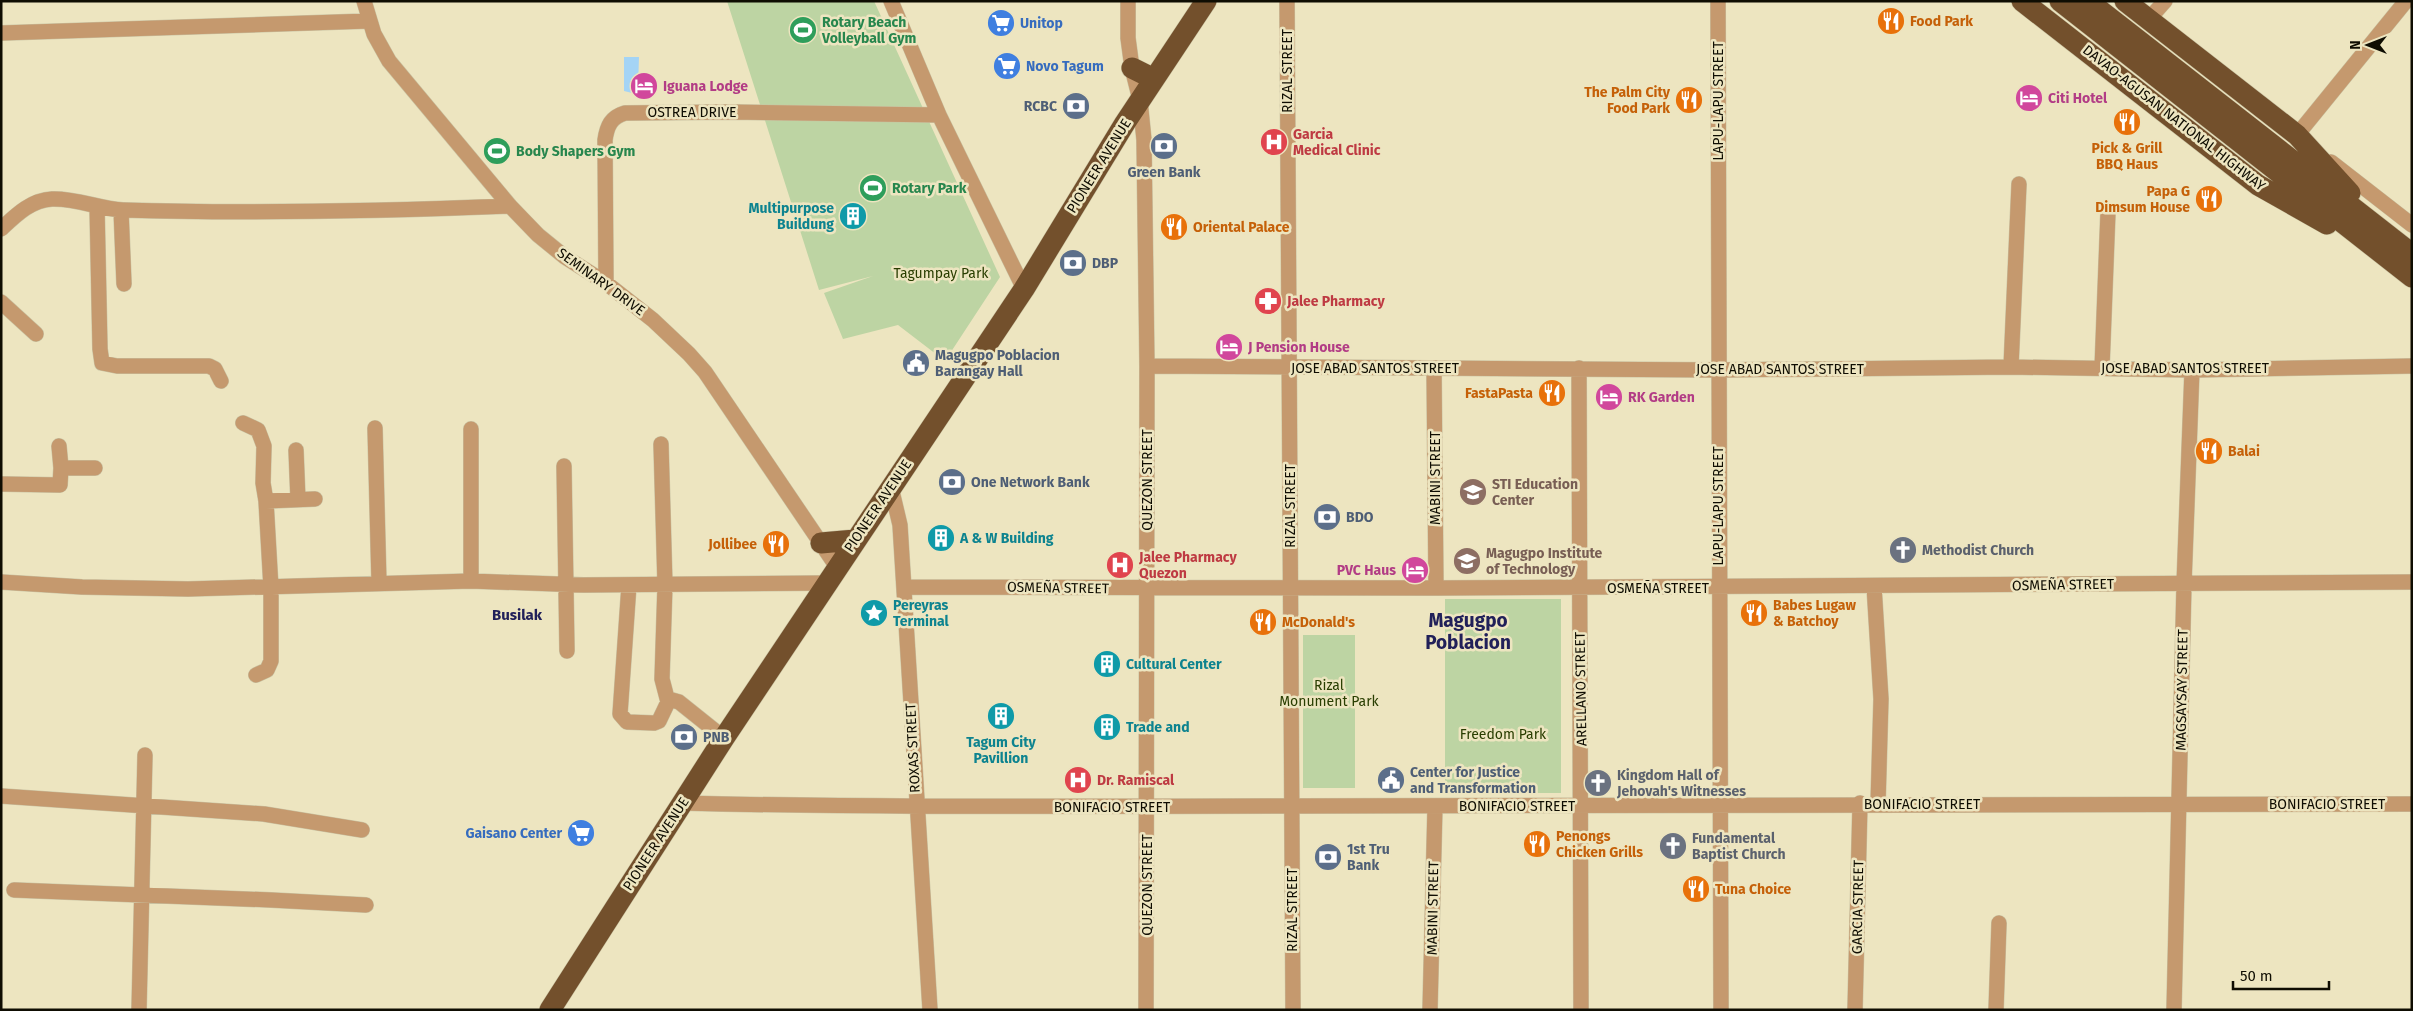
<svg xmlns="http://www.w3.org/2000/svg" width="2413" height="1011" font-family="'Fira Sans',sans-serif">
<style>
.green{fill:#bdd4a3}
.water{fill:#a4d4f5}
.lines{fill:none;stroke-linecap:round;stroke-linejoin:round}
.minor-casing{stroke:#c9c2a2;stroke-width:16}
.highway-casing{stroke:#c9c2a2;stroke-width:22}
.minor{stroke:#c5996e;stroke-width:15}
.highway{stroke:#73502c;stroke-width:21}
.labels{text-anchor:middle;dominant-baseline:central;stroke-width:5;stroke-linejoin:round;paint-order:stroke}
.food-label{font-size:14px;font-weight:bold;fill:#c56008;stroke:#ede5c0;text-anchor:start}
.leisure-label{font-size:14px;font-weight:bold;fill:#27864d;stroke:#ede5c0;text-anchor:start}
.shop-label{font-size:14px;font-weight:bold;fill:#366cbe;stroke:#ede5c0;text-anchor:start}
.street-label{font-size:14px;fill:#0f0d02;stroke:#ede5c0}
.hotel-label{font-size:14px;font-weight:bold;fill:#b23c85;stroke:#ede5c0;text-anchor:start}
.service-label{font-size:14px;font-weight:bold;fill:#4e5e75;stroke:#ede5c0;text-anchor:start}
.health-label{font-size:14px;font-weight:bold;fill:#be3a42;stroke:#ede5c0;text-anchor:start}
.culture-label{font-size:14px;font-weight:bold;fill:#0d838f;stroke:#ede5c0;text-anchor:start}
.park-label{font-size:14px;fill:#293e01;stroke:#ede5c0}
.education-label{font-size:14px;font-weight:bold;fill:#785e54;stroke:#ede5c0;text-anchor:start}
.worship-label{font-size:14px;font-weight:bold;fill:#5b616d;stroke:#ede5c0;text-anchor:start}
.neighbourhood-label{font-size:15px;font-weight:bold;fill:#212059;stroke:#ede5c0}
.district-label{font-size:19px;font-weight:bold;fill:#212059;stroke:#ede5c0}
</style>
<rect width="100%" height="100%" fill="#ede5c0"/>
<path class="green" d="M 727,1 L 874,1 L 1000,277 L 945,361 L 898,325 L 843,339 L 824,293 L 873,276 L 819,290 Z
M 1445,599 L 1561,599 L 1561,793 L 1445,793 Z
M 1303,635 L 1355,635 L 1355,788 L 1303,788 Z"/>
<path class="water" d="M 624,57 L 639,57 L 638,88 L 632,93 L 624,91 Z"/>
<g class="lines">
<defs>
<path id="minor" d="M 364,1 L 374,34 L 389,61 L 510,206 L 538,235 L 565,257 L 606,283 L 653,320 L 689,354 L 705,372 L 837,567
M 891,1 L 939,115 L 1024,289
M 1128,1 L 1128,38 L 1132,68 L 1140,100 L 1144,140 L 1147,366 L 1146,1010
M 1287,1 L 1293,1010
M 1718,1 L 1721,1010
M 2149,19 L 2165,1
M 1,33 L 369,21
M 2303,140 L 2297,135 L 2406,1
M 2331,162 L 2412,225
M 97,206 L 100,349 L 102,363 L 117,366 L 209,366 L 215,369 L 221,381
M 121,210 L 124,284
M 1,229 C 16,215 31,200 52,199 C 76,198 100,209 123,210 C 252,214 382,211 510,206
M 606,283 L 605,140 C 607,126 611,117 625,113 L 731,112 L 939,115
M 1,302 L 36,334
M 1147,366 L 1719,370 L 2011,367 L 2192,370 L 2412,366
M 2011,367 L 2019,184
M 1434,368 L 1436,588
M 1579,368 L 1581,1010
M 2102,368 L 2108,212
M 243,423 L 258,430 L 264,446 L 263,483 L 266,501 L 271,588 L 271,661 L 267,670 L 256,675
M 375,428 L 379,583
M 471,429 L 471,581
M 59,446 L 61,468
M 296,450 L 298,500
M 564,466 L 567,651
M 1,484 L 60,485 L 61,468 L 95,468
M 891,487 L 900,525 L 930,1010
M 266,501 L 315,499
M 1,582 L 82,587 L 188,589 L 471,581 L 584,585 L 827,583
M 629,585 L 620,714 L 627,722 L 654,723 L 659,721 L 668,702 L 662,679 L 665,585 L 661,444
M 1874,586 L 1881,699 L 1878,804
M 904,587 L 1436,588 L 2412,582
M 668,702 L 672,700 L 679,702 L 724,738
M 1,796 L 264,814 L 362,830
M 682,803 C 888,808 1093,806 1299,806 C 1670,805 2041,804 2412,804
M 14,890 L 271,900 L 366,905
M 139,1010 L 145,755
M 1430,1010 L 1435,806
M 1855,1010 L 1860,803
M 1996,1010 L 1999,923
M 2174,1010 L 2184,584 L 2192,370"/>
<path id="highway" d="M 2022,1 L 2258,185 L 2327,224
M 2060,1 L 2412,277
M 2088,1 L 2412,254
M 2125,1 L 2297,135 L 2350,193
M 1132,68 L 1154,79
M 821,543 L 855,540
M 550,1010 L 724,738 L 1024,289 L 1125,123 L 1206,1"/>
</defs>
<use href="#minor" class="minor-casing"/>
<use href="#highway" class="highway-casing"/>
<use href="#minor" class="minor"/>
<use href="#highway" class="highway"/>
</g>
<defs>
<symbol id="restaurant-disc" viewBox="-11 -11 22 22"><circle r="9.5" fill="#e8710a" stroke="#ede5c0"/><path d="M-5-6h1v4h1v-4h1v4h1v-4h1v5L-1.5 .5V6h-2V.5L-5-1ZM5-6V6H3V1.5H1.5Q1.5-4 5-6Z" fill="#fff"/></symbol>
<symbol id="supermarket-disc" viewBox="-11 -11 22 22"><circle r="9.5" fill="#3f7fe0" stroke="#ede5c0"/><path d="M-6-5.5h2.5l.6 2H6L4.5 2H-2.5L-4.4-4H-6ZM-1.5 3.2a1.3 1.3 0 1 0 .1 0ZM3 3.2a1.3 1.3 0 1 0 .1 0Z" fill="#fff"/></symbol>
<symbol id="stadium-disc" viewBox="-11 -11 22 22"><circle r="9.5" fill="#2e9e5b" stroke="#ede5c0"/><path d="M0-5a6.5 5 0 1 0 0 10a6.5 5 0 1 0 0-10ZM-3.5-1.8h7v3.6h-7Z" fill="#fff"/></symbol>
<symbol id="hotel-disc" viewBox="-11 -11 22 22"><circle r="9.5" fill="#d1479c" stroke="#ede5c0"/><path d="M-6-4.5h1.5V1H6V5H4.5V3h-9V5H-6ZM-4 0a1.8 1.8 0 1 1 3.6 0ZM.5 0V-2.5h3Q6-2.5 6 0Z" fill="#fff"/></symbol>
<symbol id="bank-disc" viewBox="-11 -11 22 22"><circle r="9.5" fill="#5c6f8a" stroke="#ede5c0"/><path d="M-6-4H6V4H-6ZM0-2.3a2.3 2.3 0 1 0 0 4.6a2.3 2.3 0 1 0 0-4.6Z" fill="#fff"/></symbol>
<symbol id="hospital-disc" viewBox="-11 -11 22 22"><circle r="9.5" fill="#e0444e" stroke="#ede5c0"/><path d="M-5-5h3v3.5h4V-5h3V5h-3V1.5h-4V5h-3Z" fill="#fff"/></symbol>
<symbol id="building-disc" viewBox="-11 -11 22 22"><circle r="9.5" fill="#0f9aa8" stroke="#ede5c0"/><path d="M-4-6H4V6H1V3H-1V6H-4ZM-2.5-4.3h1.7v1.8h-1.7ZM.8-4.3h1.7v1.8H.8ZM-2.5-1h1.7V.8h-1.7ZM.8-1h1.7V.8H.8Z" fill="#fff"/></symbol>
<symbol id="pharmacy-disc" viewBox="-11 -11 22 22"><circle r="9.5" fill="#e0444e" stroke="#ede5c0"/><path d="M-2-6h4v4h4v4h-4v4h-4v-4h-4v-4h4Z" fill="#fff"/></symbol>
<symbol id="civic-disc" viewBox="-11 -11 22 22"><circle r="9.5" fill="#5c6f8a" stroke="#ede5c0"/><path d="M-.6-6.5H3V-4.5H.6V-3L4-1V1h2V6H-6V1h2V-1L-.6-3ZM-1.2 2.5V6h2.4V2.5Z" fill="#fff"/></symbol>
<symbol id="school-disc" viewBox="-11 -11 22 22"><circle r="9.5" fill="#8d6e63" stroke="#ede5c0"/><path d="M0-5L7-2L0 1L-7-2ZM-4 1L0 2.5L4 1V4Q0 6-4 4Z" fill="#fff"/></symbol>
<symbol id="church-disc" viewBox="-11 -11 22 22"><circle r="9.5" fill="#6b7280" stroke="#ede5c0"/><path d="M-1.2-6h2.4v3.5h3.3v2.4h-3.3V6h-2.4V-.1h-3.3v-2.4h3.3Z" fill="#fff"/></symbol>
<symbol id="university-disc" viewBox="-11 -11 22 22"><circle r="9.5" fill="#8d6e63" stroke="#ede5c0"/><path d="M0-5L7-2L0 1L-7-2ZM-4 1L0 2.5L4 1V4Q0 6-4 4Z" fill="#fff"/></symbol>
<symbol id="sight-disc" viewBox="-11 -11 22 22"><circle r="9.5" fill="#0f9aa8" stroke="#ede5c0"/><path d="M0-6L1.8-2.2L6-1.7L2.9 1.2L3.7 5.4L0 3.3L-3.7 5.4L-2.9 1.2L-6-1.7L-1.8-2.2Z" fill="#fff"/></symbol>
</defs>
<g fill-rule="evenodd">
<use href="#restaurant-disc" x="1875" y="5" width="32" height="32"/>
<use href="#supermarket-disc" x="985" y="7" width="32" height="32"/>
<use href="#stadium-disc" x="787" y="14" width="32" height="32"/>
<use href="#supermarket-disc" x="991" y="50" width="32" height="32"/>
<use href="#hotel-disc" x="628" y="70" width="32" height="32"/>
<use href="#hotel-disc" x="2013" y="82" width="32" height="32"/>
<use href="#restaurant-disc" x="1673" y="84" width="32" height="32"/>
<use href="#bank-disc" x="1060" y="90" width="32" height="32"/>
<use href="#restaurant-disc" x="2111" y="106" width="32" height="32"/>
<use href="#hospital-disc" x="1258" y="126" width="32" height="32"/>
<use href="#bank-disc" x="1148" y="130" width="32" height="32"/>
<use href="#stadium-disc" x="481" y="135" width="32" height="32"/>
<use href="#stadium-disc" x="857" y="172" width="32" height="32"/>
<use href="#restaurant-disc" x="2193" y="183" width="32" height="32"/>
<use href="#building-disc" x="837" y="200" width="32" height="32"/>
<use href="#restaurant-disc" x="1158" y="211" width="32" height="32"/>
<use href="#bank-disc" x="1057" y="247" width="32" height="32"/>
<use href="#pharmacy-disc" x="1252" y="285" width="32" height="32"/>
<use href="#hotel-disc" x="1213" y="331" width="32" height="32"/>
<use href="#civic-disc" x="900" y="347" width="32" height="32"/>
<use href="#restaurant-disc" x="1536" y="377" width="32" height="32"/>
<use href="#hotel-disc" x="1593" y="381" width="32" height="32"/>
<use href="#restaurant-disc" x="2193" y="435" width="32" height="32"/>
<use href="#bank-disc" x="936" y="466" width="32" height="32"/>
<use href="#school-disc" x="1457" y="476" width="32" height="32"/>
<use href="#bank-disc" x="1311" y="501" width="32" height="32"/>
<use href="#building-disc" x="925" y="522" width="32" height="32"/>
<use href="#restaurant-disc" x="760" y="528" width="32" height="32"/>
<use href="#church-disc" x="1887" y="534" width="32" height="32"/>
<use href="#university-disc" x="1451" y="545" width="32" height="32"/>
<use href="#hospital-disc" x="1104" y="549" width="32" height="32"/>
<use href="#hotel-disc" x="1399" y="554" width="32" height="32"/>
<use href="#sight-disc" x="858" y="597" width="32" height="32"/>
<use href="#restaurant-disc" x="1738" y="597" width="32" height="32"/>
<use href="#restaurant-disc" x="1247" y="606" width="32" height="32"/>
<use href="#building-disc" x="1091" y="648" width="32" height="32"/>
<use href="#building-disc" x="985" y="700" width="32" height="32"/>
<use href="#building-disc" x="1091" y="711" width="32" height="32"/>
<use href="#bank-disc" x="668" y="721" width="32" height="32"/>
<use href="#hospital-disc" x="1062" y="764" width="32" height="32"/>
<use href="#civic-disc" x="1375" y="764" width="32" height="32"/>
<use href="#church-disc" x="1582" y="767" width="32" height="32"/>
<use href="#supermarket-disc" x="565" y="817" width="32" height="32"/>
<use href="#restaurant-disc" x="1521" y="828" width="32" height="32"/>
<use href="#church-disc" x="1657" y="830" width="32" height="32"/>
<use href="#bank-disc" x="1312" y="841" width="32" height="32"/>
<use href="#restaurant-disc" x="1680" y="873" width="32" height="32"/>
</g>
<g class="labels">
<g class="food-label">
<text x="1910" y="21">Food Park</text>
<text x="1670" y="92" text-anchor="end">The Palm City<tspan x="1670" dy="16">Food Park</tspan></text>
<text x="2127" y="148" text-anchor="middle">Pick &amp; Grill<tspan x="2127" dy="16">BBQ Haus</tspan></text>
<text x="2190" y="191" text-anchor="end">Papa G<tspan x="2190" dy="16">Dimsum House</tspan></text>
<text x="1193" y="227">Oriental Palace</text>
<text x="1533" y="393" text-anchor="end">FastaPasta</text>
<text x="2228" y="451">Balai</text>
<text x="757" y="544" text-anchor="end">Jollibee</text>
<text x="1773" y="605">Babes Lugaw<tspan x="1773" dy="16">&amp; Batchoy</tspan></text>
<text x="1282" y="622">McDonald's</text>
<text x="1556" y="836">Penongs<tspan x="1556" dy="16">Chicken Grills</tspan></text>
<text x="1715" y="889">Tuna Choice</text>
</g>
<g class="leisure-label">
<text x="822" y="22">Rotary Beach<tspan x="822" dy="16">Volleyball Gym</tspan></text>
<text x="516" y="151">Body Shapers Gym</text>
<text x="892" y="188">Rotary Park</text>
</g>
<g class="shop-label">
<text x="1020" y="23">Unitop</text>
<text x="1026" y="66">Novo Tagum</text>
<text x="562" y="833" text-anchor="end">Gaisano Center</text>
</g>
<g class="street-label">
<text transform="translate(1287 71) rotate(-90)">RIZAL STREET</text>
<text transform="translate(1718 101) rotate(-90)">LAPU-LAPU STREET</text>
<text x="692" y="112">OSTREA DRIVE</text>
<text transform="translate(2174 118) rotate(38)">DAVAO-AGUSAN NATIONAL HIGHWAY</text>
<text transform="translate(1099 166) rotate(-58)">PIONEER AVENUE</text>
<text transform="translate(601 282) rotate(36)">SEMINARY DRIVE</text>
<text x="1375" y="368">JOSE ABAD SANTOS STREET</text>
<text x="2185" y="368">JOSE ABAD SANTOS STREET</text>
<text x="1780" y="369">JOSE ABAD SANTOS STREET</text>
<text transform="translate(1435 478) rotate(-90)">MABINI STREET</text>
<text transform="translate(1147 480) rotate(-90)">QUEZON STREET</text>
<text transform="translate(878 506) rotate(-56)">PIONEER AVENUE</text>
<text transform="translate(1290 506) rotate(-90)">RIZAL STREET</text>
<text transform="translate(1718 506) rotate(-90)">LAPU-LAPU STREET</text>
<text transform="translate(2063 585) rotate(-1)">OSMEÑA STREET</text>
<text transform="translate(1058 588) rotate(1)">OSMEÑA STREET</text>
<text x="1658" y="588">OSMEÑA STREET</text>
<text transform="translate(1581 689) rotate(-91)">ARELLANO STREET</text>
<text transform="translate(2182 690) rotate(-89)">MAGSAYSAY STREET</text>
<text transform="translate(913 748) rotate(-93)">ROXAS STREET</text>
<text x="1922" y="804">BONIFACIO STREET</text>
<text x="2327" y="804">BONIFACIO STREET</text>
<text x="1517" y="806">BONIFACIO STREET</text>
<text x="1112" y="807">BONIFACIO STREET</text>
<text transform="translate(656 844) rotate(-57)">PIONEER AVENUE</text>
<text transform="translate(1147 885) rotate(-90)">QUEZON STREET</text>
<text transform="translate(1858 907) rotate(-89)">GARCIA STREET</text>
<text transform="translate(1433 908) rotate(-89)">MABINI STREET</text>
<text transform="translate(1292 910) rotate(-90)">RIZAL STREET</text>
</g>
<g class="hotel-label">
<text x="663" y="86">Iguana Lodge</text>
<text x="2048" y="98">Citi Hotel</text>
<text x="1248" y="347">J Pension House</text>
<text x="1628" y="397">RK Garden</text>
<text x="1396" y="570" text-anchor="end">PVC Haus</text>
</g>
<g class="service-label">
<text x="1057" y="106" text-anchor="end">RCBC</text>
<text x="1164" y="172" text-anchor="middle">Green Bank</text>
<text x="1092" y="263">DBP</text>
<text x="935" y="355">Magugpo Poblacion<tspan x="935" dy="16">Barangay Hall</tspan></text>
<text x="971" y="482">One Network Bank</text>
<text x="1346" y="517">BDO</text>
<text x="703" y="737">PNB</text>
<text x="1410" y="772">Center for Justice<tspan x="1410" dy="16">and Transformation</tspan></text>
<text x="1347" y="849">1st Tru<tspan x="1347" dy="16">Bank</tspan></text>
</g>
<g class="health-label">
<text x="1293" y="134">Garcia<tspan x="1293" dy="16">Medical Clinic</tspan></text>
<text x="1287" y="301">Jalee Pharmacy</text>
<text x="1139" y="557">Jalee Pharmacy<tspan x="1139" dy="16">Quezon</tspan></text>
<text x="1097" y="780">Dr. Ramiscal</text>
</g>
<g class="culture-label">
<text x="834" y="208" text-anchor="end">Multipurpose<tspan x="834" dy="16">Buildung</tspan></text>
<text x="960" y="538">A &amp; W Building</text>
<text x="893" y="605">Pereyras<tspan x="893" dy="16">Terminal</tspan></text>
<text x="1126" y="664">Cultural Center</text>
<text x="1126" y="727">Trade and</text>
<text x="1001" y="742" text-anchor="middle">Tagum City<tspan x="1001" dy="16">Pavillion</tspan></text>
</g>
<g class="park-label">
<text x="941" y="273">Tagumpay Park</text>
<text x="1329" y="685">Rizal<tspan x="1329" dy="16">Monument Park</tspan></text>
<text x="1503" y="734">Freedom Park</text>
</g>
<g class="education-label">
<text x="1492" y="484">STI Education<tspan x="1492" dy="16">Center</tspan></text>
<text x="1486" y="553">Magugpo Institute<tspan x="1486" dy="16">of Technology</tspan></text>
</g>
<g class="worship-label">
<text x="1922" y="550">Methodist Church</text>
<text x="1617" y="775">Kingdom Hall of<tspan x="1617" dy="16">Jehovah's Witnesses</tspan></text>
<text x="1692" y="838">Fundamental<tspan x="1692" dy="16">Baptist Church</tspan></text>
</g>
<g class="neighbourhood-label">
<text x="517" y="615">Busilak</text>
</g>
<g class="district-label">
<text x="1468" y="620">Magugpo<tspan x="1468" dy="22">Poblacion</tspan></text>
</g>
</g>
<rect width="2413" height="1011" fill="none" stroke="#0f0d02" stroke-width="5"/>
<g transform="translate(2368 45) rotate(270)" stroke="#ede5c0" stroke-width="4" paint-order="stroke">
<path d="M0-4L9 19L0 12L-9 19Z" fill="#0f0d02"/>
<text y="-8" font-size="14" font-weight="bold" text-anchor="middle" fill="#0f0d02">N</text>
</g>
<path d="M2233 981v8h96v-8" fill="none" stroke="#0f0d02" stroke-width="2.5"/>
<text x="2240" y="981" font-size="15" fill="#0f0d02" stroke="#ede5c0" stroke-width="4" paint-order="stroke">50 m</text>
</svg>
